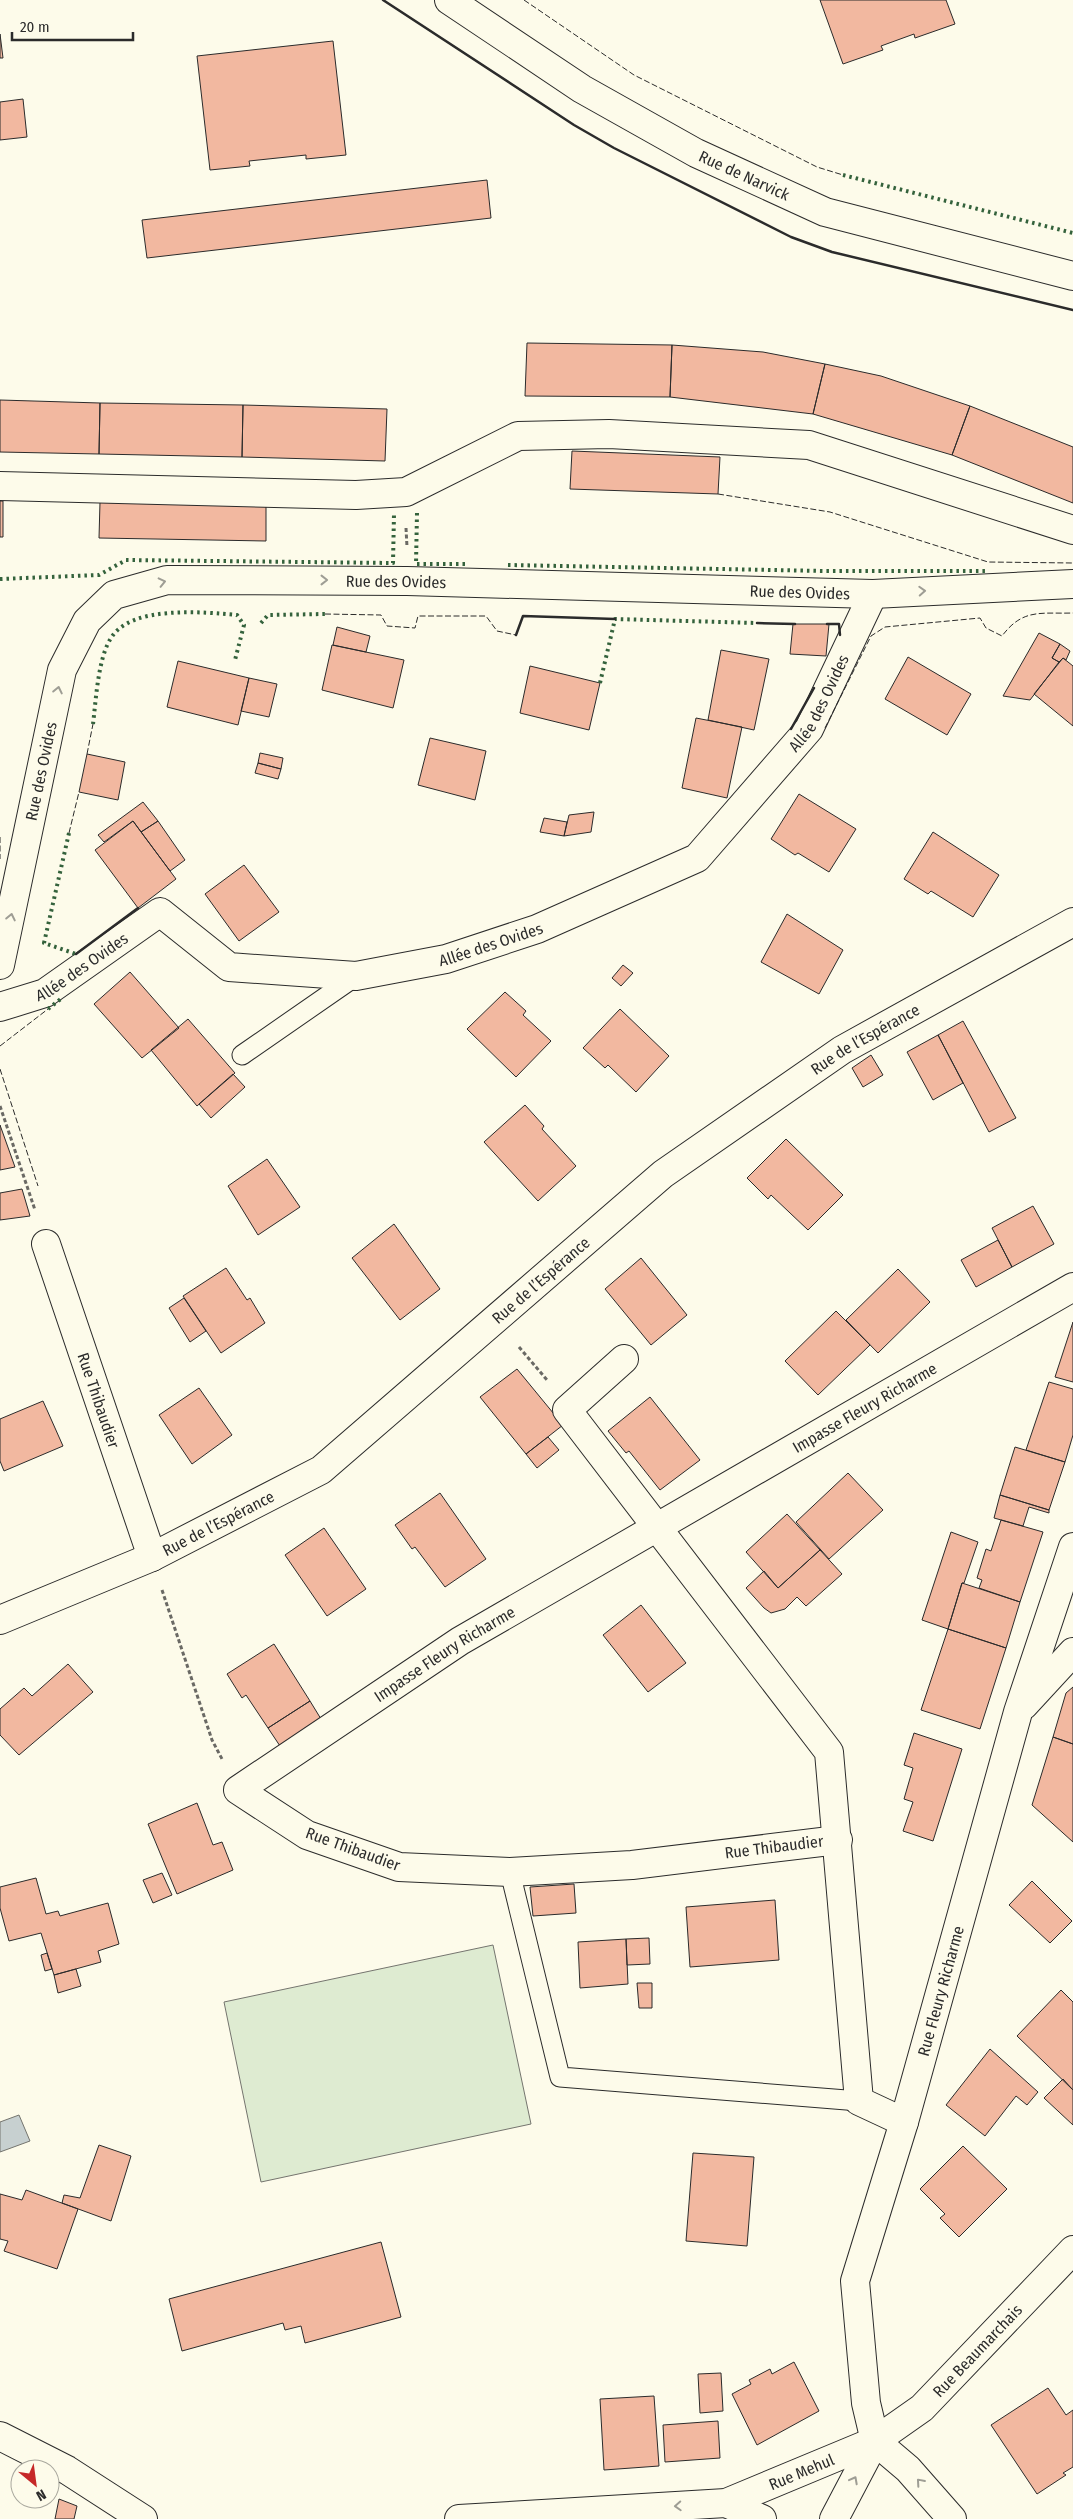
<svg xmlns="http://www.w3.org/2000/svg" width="1073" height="2519" font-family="'Fira Sans Condensed',sans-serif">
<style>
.green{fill:#deebd1;stroke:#74746e}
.water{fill:#c7d0d0;stroke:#74746e}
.building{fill:#f2b8a0;stroke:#2b2b2b}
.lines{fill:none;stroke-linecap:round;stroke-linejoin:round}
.lane-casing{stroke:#2b2b2b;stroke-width:21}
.street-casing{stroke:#2b2b2b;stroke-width:30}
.secondary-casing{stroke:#2b2b2b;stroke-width:30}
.path{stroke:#6a6964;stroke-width:3;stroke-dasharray:4 2.5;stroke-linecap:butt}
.lane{stroke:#fdfbea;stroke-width:19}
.street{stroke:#fdfbea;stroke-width:28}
.secondary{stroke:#fdfbea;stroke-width:28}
.hedge{stroke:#34623c;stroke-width:4;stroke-dasharray:2.5 4;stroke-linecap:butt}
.fence{stroke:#2b2b2b;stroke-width:1;stroke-dasharray:6 2.5;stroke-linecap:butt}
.wall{stroke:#2b2b2b;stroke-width:2.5}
.oneway{stroke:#9e9d94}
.labels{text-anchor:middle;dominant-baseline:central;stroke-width:4;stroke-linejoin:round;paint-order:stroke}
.street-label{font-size:16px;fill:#2b2b2b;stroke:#fdfbea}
</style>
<rect width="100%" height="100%" fill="#fdfbea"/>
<path class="green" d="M 493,1945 L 531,2124 L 261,2182 L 224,2002 Z"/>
<path class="water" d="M 19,2115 L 30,2141 L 0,2152 L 0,2122 Z"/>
<path class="building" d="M 820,0 L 946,0 L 955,24 L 915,38 L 914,34 L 881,46 L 883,50 L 843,64 Z
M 0,34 L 3,58 L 0,58 Z
M 333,41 L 346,155 L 306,159 L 306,155 L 249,161 L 250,166 L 210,170 L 197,56 Z
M 23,99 L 27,137 L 0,140 L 0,102 Z
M 487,180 L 491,218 L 147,258 L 142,220 Z
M 527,343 L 672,345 L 670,397 L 525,396 Z
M 672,345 L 763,352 L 825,364 L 813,414 L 670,397 Z
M 825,364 L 881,376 L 970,406 L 952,455 L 813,414 Z
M 0,400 L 100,403 L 99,454 L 0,452 Z
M 100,403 L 243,405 L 242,457 L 99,454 Z
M 243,405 L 387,409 L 385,461 L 242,457 Z
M 970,406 L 1073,447 L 1073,503 L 952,455 Z
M 572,451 L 720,457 L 718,494 L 570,489 Z
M 0,501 L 3,501 L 3,537 L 0,537 Z
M 100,502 L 266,504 L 266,541 L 99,538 Z
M 793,624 L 829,624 L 826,656 L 790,654 Z
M 337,627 L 370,636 L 366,652 L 333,645 Z
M 1039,633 L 1060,644 L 1052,658 L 1059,662 L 1030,700 L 1003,696 Z
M 1060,644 L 1070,651 L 1066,660 L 1063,658 L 1059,662 L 1052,658 Z
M 332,645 L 404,660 L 393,708 L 322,690 Z
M 721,650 L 769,659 L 754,730 L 708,720 Z
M 908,657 L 971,694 L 947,735 L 885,699 Z
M 1063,658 L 1073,666 L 1073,726 L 1034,694 Z
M 178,661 L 249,678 L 238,725 L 167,707 Z
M 530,666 L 600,683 L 589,730 L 520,713 Z
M 249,678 L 277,684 L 269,717 L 241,711 Z
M 696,718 L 742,727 L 727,798 L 682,788 Z
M 430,738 L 486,751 L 475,800 L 418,785 Z
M 260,753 L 283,758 L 281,769 L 258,763 Z
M 87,754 L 125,762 L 118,800 L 79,792 Z
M 258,763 L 281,769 L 278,779 L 255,773 Z
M 799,794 L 856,829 L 829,872 L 798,853 L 795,855 L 771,839 Z
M 143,802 L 158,821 L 141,832 L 133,821 L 104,842 L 98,835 Z
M 594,812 L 591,832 L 564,836 L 569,815 Z
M 544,818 L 567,822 L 564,836 L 540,832 Z
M 133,821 L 176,879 L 138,908 L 95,850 Z
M 158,821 L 185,860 L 170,871 L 141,832 Z
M 933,832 L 999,875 L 973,917 L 931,891 L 928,894 L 904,879 Z
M 244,865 L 279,912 L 239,941 L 205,894 Z
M 787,914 L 843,950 L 819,994 L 761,962 Z
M 623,965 L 633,973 L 621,986 L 612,978 Z
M 130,972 L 179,1028 L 142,1058 L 94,1004 Z
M 505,992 L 526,1011 L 523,1015 L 551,1041 L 516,1077 L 467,1029 Z
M 620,1009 L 669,1056 L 636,1092 L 608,1065 L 605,1068 L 583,1048 Z
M 188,1019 L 235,1073 L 197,1106 L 151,1050 Z
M 963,1021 L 1016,1118 L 989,1132 L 938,1035 Z
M 938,1035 L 963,1083 L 933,1100 L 907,1052 Z
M 871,1055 L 883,1075 L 863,1087 L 852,1068 Z
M 233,1074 L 245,1087 L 211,1118 L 199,1104 Z
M 525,1105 L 544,1126 L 542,1129 L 576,1166 L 538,1201 L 484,1142 Z
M 0,1125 L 15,1167 L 0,1170 Z
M 786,1139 L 843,1195 L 808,1230 L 771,1195 L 768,1199 L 747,1178 Z
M 267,1159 L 300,1207 L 258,1235 L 228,1186 Z
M 22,1189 L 30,1216 L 0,1220 L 0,1193 Z
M 1033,1206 L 1054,1244 L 1012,1267 L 992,1228 Z
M 394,1224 L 440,1289 L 400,1320 L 352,1258 Z
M 998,1240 L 1012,1267 L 976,1287 L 961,1260 Z
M 641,1258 L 687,1315 L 651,1345 L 605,1289 Z
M 226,1268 L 247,1300 L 250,1298 L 265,1323 L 221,1353 L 183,1296 Z
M 898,1269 L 930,1302 L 878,1353 L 846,1320 Z
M 184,1298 L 206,1331 L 190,1342 L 169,1308 Z
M 836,1311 L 870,1345 L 818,1395 L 785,1361 Z
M 1073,1322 L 1073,1382 L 1055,1377 Z
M 517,1369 L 563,1425 L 526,1454 L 480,1397 Z
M 1049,1382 L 1073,1389 L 1073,1435 L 1065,1462 L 1026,1450 Z
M 199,1388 L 232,1435 L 192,1464 L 159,1415 Z
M 650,1397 L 700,1460 L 660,1490 L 629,1451 L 626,1453 L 608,1431 Z
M 43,1401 L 63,1446 L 4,1471 L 0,1461 L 0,1419 Z
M 548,1437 L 559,1450 L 537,1468 L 526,1454 Z
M 1015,1447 L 1065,1462 L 1049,1510 L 1000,1495 Z
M 848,1473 L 883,1510 L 829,1559 L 796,1522 Z
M 440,1493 L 486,1559 L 445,1587 L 415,1547 L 412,1549 L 395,1525 Z
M 1000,1495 L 1049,1510 L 1049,1513 L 1029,1507 L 1023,1526 L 994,1518 Z
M 787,1514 L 820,1550 L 778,1588 L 746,1552 Z
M 1001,1520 L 1043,1532 L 1020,1602 L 979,1588 L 982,1580 L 977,1578 L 986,1549 L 991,1551 Z
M 324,1528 L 366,1589 L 327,1616 L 285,1555 Z
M 951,1532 L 978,1542 L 964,1583 L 962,1583 L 948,1629 L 922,1620 Z
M 820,1550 L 842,1574 L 806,1606 L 797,1597 L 785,1609 L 771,1613 L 764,1608 L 746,1588 L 764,1571 L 778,1588 Z
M 962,1583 L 1020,1602 L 1006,1648 L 948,1629 Z
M 641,1605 L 686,1663 L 648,1692 L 603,1635 Z
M 948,1629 L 1006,1648 L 980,1729 L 921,1710 Z
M 274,1644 L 310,1701 L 268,1728 L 246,1695 L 242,1698 L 227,1674 Z
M 68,1664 L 93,1692 L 19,1755 L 0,1735 L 0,1709 L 24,1688 L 32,1696 Z
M 1073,1687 L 1073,1744 L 1053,1737 L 1066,1693 Z
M 310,1701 L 321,1719 L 280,1746 L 268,1728 Z
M 914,1733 L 962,1749 L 933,1841 L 903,1831 L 913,1802 L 904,1799 L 913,1768 L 904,1765 Z
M 1053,1737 L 1073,1744 L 1073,1842 L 1032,1805 Z
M 197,1803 L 213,1845 L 222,1842 L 233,1870 L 177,1894 L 148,1824 Z
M 162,1873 L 172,1895 L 153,1903 L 143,1880 Z
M 36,1878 L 46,1914 L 58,1911 L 60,1916 L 108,1903 L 119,1944 L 98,1951 L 101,1962 L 54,1975 L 41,1933 L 9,1941 L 0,1908 L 0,1887 Z
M 1032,1881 L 1072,1921 L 1050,1943 L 1009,1905 Z
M 574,1884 L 576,1913 L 533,1916 L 530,1887 Z
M 775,1900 L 779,1960 L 690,1967 L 686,1907 Z
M 649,1938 L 650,1964 L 627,1965 L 626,1939 Z
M 626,1939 L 628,1984 L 580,1988 L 578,1942 Z
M 47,1953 L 52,1969 L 45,1971 L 41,1955 Z
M 76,1969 L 81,1986 L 58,1993 L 54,1975 Z
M 637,1983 L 652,1983 L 652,2008 L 639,2008 Z
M 1061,1990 L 1073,2002 L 1073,2090 L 1017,2036 Z
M 990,2049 L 1038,2092 L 1027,2105 L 1016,2096 L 985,2136 L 946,2105 Z
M 1063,2079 L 1073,2090 L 1073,2125 L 1044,2098 Z
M 99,2145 L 131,2156 L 111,2221 L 62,2203 L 64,2195 L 80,2198 Z
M 963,2146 L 1007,2189 L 959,2237 L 940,2218 L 945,2214 L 920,2189 Z
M 693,2153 L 754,2157 L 747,2246 L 686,2241 Z
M 26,2190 L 78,2209 L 57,2269 L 4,2251 L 8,2241 L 0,2239 L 0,2194 L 22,2200 Z
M 381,2242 L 401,2317 L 305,2343 L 301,2326 L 285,2330 L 283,2323 L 182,2351 L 169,2299 Z
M 794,2362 L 819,2411 L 757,2445 L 732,2394 L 751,2384 L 749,2380 L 770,2369 L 772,2374 Z
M 721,2373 L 723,2411 L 700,2413 L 698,2374 Z
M 1048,2388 L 1066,2415 L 1073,2410 L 1073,2467 L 1063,2473 L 1066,2475 L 1037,2494 L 991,2425 Z
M 654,2396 L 659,2466 L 604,2470 L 600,2399 Z
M 718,2421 L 720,2458 L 665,2462 L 663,2425 Z
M 59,2499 L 77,2506 L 74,2519 L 55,2519 Z"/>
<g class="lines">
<defs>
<path id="lane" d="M 242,1055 L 356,976
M 510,1872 L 560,2077 L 859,2101"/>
<g id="street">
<path id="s1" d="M 449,0 L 582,89 L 696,153 L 825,212 L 1073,276"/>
<path d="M 0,486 L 356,495 L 406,492 L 518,436 L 609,434 L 809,445 L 1073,530"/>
<path id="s2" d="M 0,965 L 62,670 L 87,621 L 114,595 L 167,580 L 407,581 L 873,594 L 1073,584"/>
<path id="s3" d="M 0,1007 L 45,993 L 160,912 L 229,967 L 356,976 L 446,959 L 537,929 L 697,858 L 809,729 L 873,594"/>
<path id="s4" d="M 46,1244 L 152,1557"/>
<path d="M 624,1359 L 567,1410 L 829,1752 L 859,2101 L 904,2122"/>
<path id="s5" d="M 0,1620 L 152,1557 L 321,1470 L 663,1174 L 842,1050 L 1073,922"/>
<path d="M 1024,1705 L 1073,1652"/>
<path id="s6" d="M 838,1840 L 632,1865 L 510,1872 L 399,1867 L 307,1835 L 238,1790 L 460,1641 L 1073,1287"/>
<path id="s7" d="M 875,2441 L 866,2403 L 855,2281 L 904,2122 L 1018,1712 L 1073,1547"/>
<path d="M 875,2441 L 908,2469 L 952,2519"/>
<path d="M 726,2503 L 762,2519"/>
<path id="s8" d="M 459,2519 L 726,2503 L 875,2441 L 922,2408 L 1073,2250"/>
<path d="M 834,2519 L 875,2441"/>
</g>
<path id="secondary" d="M 0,2436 L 67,2470 L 143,2519"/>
</defs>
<use href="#lane" class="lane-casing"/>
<use href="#street" class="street-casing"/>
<use href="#secondary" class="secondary-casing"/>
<path class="path" d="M 406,528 L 407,547
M 0,1106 L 35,1210
M 519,1347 L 547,1380
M 162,1590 L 212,1740 L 222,1759"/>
<use href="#lane" class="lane"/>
<use href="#street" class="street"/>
<use href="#secondary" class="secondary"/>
<path class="hedge" d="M 843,175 L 1073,233
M 417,513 L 416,564 L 468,564
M 508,565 L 824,571 L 985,571
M 0,579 L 99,575 L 126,560 L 393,563 L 394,514
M 261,623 L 268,615 L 325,614
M 600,683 L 615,619 L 757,623
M 93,724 C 96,700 98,658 111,638 C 131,605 203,612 237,615 L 244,625 L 235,660
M 69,833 L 44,943 L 76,954
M 48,1009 L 62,998"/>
<path class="fence" d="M 524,0 L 634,75 L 817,167 L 843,175
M 718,494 L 830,512 L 988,562 L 1073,563
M 325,614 L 381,615 L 387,626 L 415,628 L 418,616 L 486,616 L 497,631 L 516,635
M 825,728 L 871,636 L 885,627 L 980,618 L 986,628 L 1002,636 C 1023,608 1041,614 1073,613
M 87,754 L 93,724
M 69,833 L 79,792
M 0,837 L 0,859
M 0,1046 L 48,1009
M 0,1069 L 38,1186"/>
<path class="wall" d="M 383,0 L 574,125 L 614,148 L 791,237 L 832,252 L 1073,310
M 757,623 L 795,624
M 827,624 L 839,624 L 840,635
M 516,635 L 523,616 L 615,619
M 791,729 L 814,688
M 76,954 L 138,908"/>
</g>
<defs><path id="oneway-chevron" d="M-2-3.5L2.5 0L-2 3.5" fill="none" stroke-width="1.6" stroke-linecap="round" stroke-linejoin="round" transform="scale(1.25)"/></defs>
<g class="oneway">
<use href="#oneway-chevron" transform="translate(324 580)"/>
<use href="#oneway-chevron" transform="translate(162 582) rotate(-13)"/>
<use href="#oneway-chevron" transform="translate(922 591) rotate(-3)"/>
<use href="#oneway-chevron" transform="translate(58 690) rotate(-78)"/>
<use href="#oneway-chevron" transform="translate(11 917) rotate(-78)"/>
<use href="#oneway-chevron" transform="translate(854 2480) rotate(-62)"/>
<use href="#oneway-chevron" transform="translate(920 2482) rotate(-131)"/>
<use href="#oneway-chevron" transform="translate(678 2506) rotate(177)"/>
</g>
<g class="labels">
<g class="street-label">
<text stroke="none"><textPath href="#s1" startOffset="344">Rue de Narvick</textPath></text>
<text stroke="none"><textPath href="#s2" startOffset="678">Rue des Ovides</textPath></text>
<text stroke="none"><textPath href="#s2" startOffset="1082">Rue des Ovides</textPath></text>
<text stroke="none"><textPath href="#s3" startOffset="964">Allée des Ovides</textPath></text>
<text stroke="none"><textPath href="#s2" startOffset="198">Rue des Ovides</textPath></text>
<text stroke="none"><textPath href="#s3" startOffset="542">Allée des Ovides</textPath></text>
<text stroke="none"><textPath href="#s3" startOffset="92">Allée des Ovides</textPath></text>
<text stroke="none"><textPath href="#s5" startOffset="1050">Rue de l’Espérance</textPath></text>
<text stroke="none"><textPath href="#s5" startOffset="645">Rue de l’Espérance</textPath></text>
<text stroke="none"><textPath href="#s4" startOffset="165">Rue Thibaudier</textPath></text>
<text stroke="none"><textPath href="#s6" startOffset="1355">Impasse Fleury Richarme</textPath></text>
<text stroke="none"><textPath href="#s5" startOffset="239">Rue de l’Espérance</textPath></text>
<text stroke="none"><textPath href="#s6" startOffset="868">Impasse Fleury Richarme</textPath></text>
<text transform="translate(774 1847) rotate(-7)">Rue Thibaudier</text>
<text transform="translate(353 1849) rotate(20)">Rue Thibaudier</text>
<text stroke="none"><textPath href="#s7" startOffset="464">Rue Fleury Richarme</textPath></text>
<text stroke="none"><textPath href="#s8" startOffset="566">Rue Beaumarchais</textPath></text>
<text stroke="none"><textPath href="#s8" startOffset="349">Rue Mehul</textPath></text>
</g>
</g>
<g transform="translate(35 2484) rotate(151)"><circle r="24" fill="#fdfbea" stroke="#a9a89e"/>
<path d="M0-4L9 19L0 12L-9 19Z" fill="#c62828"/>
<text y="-8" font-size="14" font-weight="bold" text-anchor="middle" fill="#2b2b2b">N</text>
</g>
<path d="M12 32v8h121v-8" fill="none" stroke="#2b2b2b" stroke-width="2.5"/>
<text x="20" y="32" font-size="15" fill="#2b2b2b" stroke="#fdfbea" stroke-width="4" paint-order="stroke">20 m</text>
</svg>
